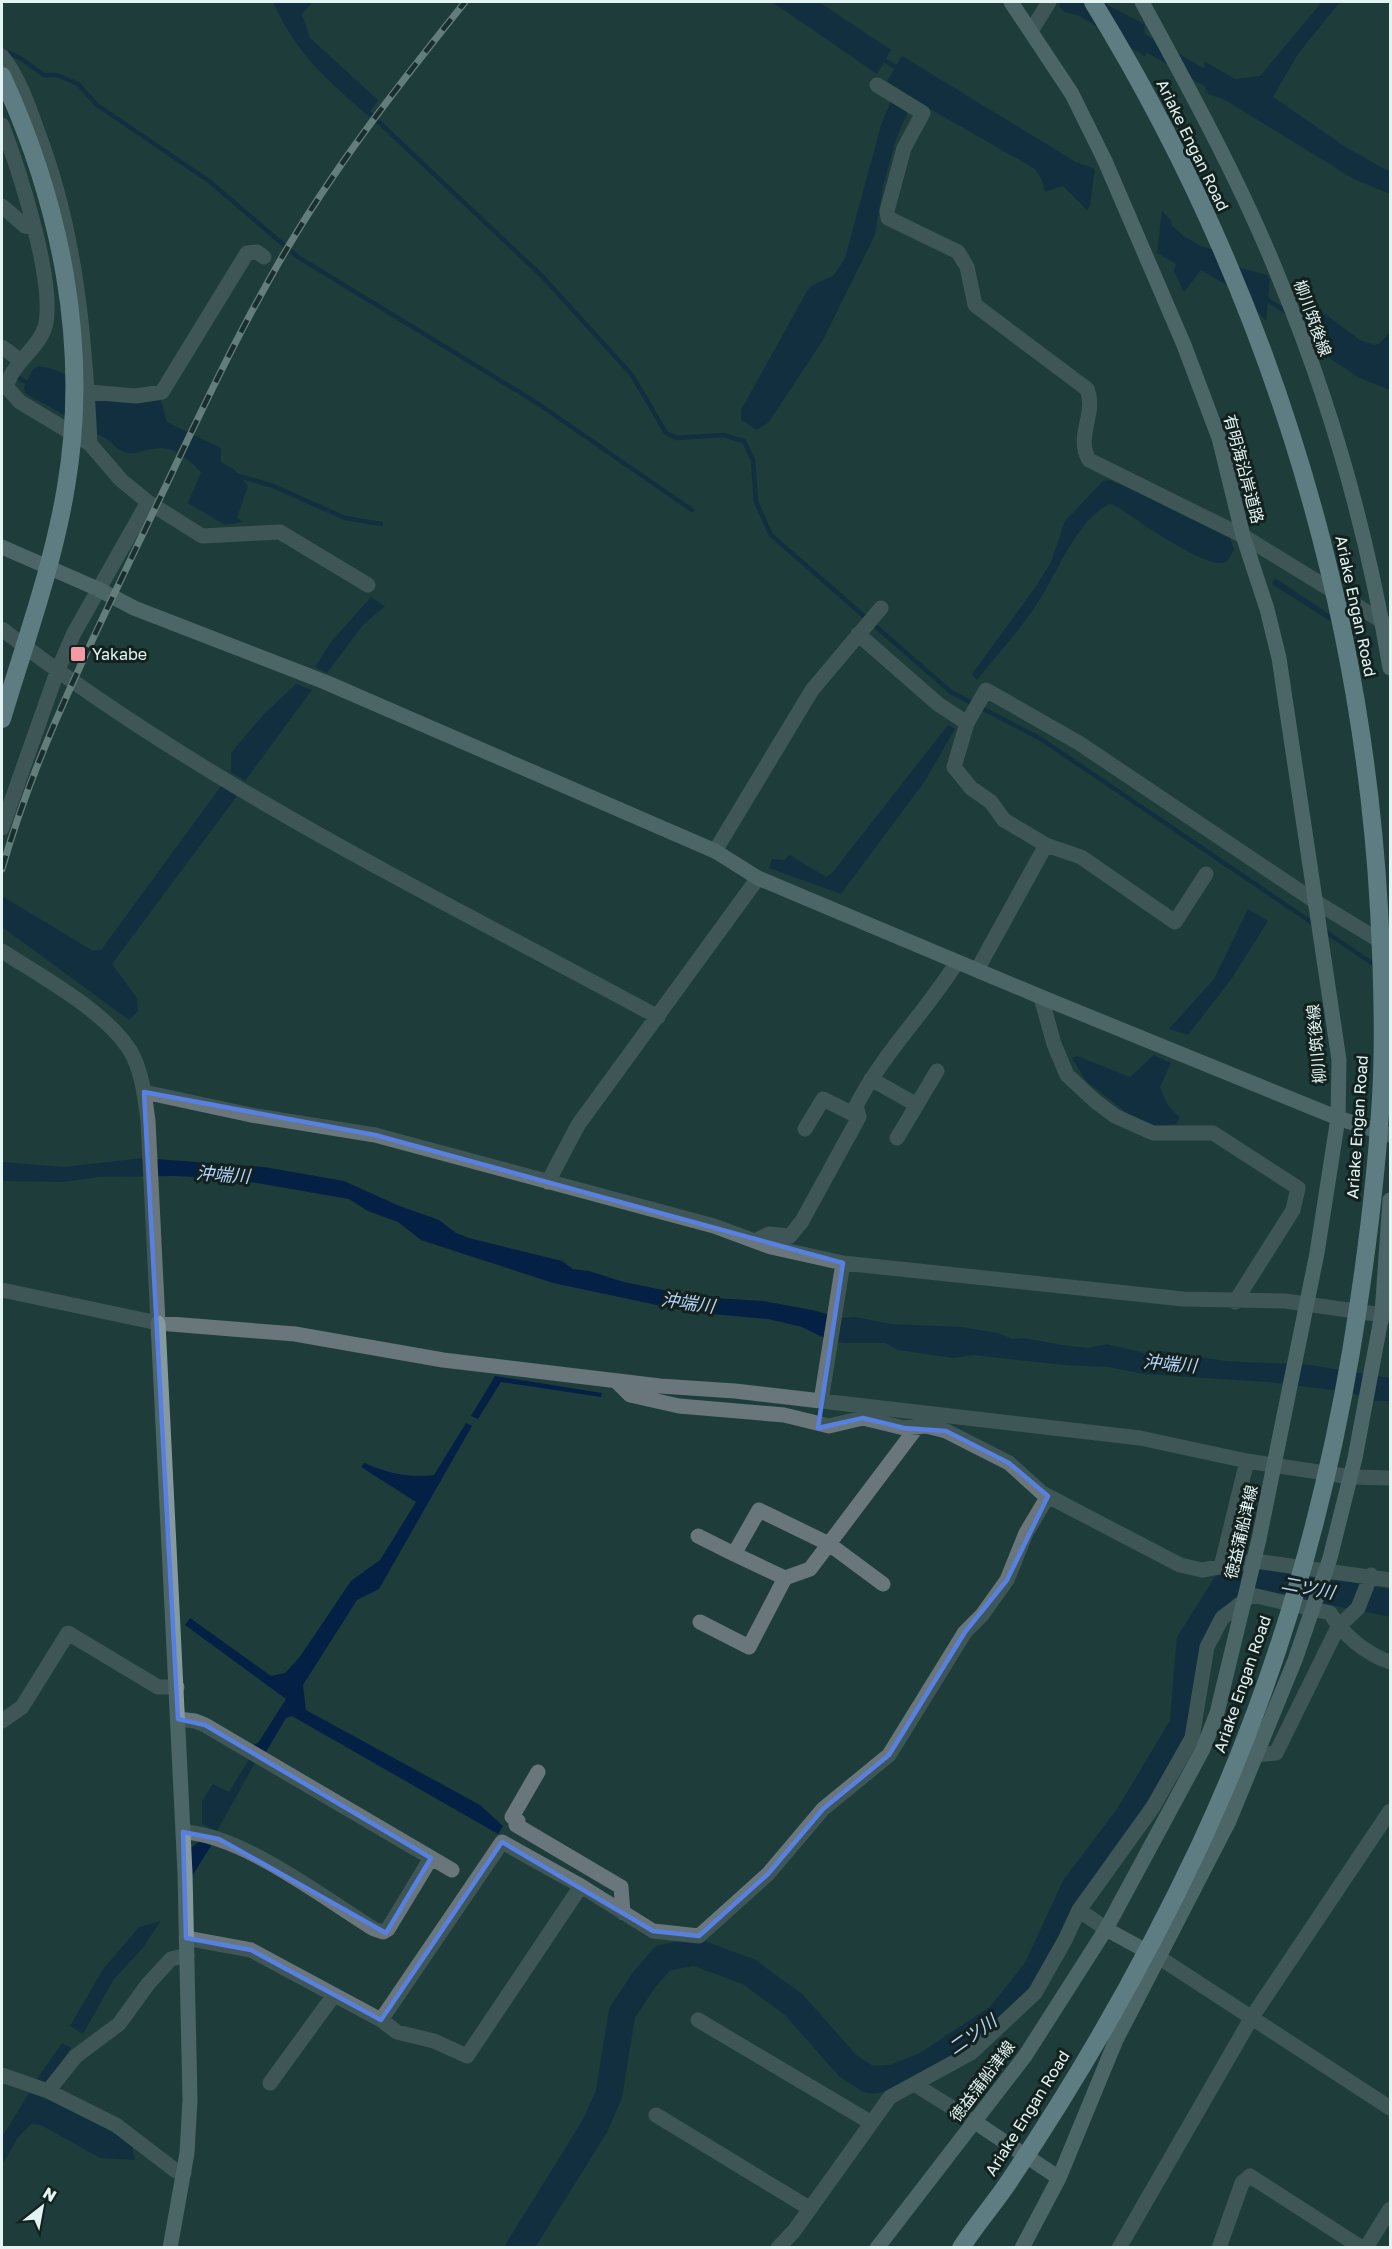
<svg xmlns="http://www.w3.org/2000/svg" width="1392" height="2249" font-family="'Golos Text','Noto Sans JP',sans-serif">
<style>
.water{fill:#052045}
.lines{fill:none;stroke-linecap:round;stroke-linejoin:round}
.stream{stroke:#052045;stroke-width:4.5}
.canal{stroke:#052045;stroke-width:15}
.river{stroke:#052045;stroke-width:27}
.street{stroke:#69767b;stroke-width:15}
.secondary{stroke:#8599a1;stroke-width:15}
.highway{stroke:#adcdd9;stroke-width:18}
.rail-casing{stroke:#b9cdcb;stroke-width:7}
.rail{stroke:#13211f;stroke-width:4.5;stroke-dasharray:14;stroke-linecap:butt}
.marked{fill:none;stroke:#5880e0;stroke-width:4.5;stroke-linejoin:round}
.poi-dot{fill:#f49aa4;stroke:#13211f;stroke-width:2}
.labels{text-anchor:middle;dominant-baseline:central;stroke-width:6;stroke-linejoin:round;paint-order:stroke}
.street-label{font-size:16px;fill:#e3f5f3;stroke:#13211f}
.poi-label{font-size:16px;fill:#e3f5f3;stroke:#13211f;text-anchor:start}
.water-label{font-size:18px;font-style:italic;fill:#b8d4fc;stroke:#13211f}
</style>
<rect width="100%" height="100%" fill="#1e3d3a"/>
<path class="water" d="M 273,2 L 313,2 L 302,14 L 310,38 L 378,100 L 367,115 C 327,80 295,52 273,2 Z
M 772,2 L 819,2 L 891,50 L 877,74 Z
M 1062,2 L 1102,2 L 1144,24 L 1146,55 L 1144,56 L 1080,16 L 1064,12 L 1059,6 Z
M 1322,2 L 1340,2 L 1298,54 L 1273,97 L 1347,148 L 1390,172 L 1390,194 L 1354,179 L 1227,101 L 1206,93 L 1204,61 L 1235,79 L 1260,76 Z
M 902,56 L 1076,162 L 1095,169 L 1090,206 L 1087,210 L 1063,186 L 1045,192 L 1041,178 L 1035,169 L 932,110 L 887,81 Z
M 892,98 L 907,111 L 907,114 L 897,136 L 883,186 L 875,235 L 823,340 L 769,422 L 757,430 L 741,420 L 741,410 L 807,291 L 811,286 L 834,275 L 845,258 L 881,125 Z
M 1162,211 L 1171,220 L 1172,226 L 1185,237 L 1201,246 L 1218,251 L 1241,268 L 1267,275 L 1270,279 L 1266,321 L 1243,295 L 1201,270 L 1184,292 L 1174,271 L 1176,264 L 1157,253 Z
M 1321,311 L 1360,340 L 1374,345 L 1380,343 L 1390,332 L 1390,390 L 1360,378 L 1323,354 L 1320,349 Z
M 39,366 C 67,370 81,386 105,398 C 121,406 144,402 161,400 L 167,422 L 221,448 L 221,462 L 235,470 L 248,486 L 237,518 L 243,522 L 225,525 L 188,503 L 201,472 C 192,463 175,447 161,448 C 135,449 131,463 108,440 L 25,393 L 24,387 L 33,369 Z
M 1110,480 L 1228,531 L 1234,550 C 1231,555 1228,563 1222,563 C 1200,565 1139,521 1119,508 L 1110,504 C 1077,519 1057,574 1037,604 C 1020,630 997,655 977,680 L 972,674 L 1037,585 L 1051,562 L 1065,521 L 1103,481 Z
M 1275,578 L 1374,644 L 1372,648 L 1272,584 Z
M 371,597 L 385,606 L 363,625 L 327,673 L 315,667 L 331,642 Z
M 296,684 L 312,690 L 245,781 L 231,772 L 231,753 L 263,715 Z
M 948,725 L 955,729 L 925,781 L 841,894 L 769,868 L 772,859 L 784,860 L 790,855 L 826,877 L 832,873 Z
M 221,786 L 237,796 L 112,964 L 137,998 L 138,1011 L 129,1020 L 2,927 L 2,896 L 93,951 L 101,950 Z
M 1248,909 L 1268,921 L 1230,981 L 1188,1035 L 1169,1029 L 1214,979 Z
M 1154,1055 L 1171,1063 L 1160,1087 L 1167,1104 L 1180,1118 L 1176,1124 L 1152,1128 L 1133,1118 L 1086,1081 L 1072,1058 L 1077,1056 L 1130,1077 Z
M 143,1158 L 264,1167 L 344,1181 L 397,1205 L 439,1220 L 456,1233 L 469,1238 L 562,1261 L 573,1269 L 589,1271 L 624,1282 L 697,1297 L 763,1301 L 812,1310 L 841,1318 L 855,1317 L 891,1324 L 960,1327 L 998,1333 L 1013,1339 L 1023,1338 L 1069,1346 L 1088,1348 L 1107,1344 L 1148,1354 L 1167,1352 L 1226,1361 L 1311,1365 L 1390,1378 L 1390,1401 L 1375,1401 L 1349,1392 L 1267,1382 L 1143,1374 L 1109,1367 L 1064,1365 L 974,1355 L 953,1358 L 898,1350 L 885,1343 L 845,1343 L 828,1340 L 802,1327 L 768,1319 L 690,1312 L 553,1283 L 421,1240 L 398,1222 L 368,1211 L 349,1199 L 233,1179 L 175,1176 L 98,1177 L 64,1182 L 2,1181 L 2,1162 L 64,1167 Z
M 495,1376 L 602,1393 L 601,1397 L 501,1382 L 478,1419 L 471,1416 Z
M 466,1423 L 472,1426 L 379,1589 L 357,1600 L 303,1685 L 306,1710 L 480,1805 L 503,1826 L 498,1834 L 292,1716 L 286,1718 L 266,1752 L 252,1746 L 258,1743 L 286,1699 L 185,1625 L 190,1618 L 271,1676 L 285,1673 L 299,1658 L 351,1581 L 380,1560 L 416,1502 L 361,1467 L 364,1463 C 388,1473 408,1478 434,1475 Z
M 249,1759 L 255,1763 L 217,1831 L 202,1824 L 202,1801 L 213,1784 L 229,1792 Z
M 205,1837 L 214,1841 L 191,1878 L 188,1850 Z
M 161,1921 L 142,1949 L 114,1979 L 83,2034 L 70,2026 L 103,1969 L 139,1927 Z
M 62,2043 L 71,2048 L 45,2084 L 37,2079 Z
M 29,2093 L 55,2101 L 127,2140 L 131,2143 L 135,2160 L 100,2158 L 41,2125 L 31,2124 L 19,2136 L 2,2165 L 2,2137 Z"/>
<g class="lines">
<path class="stream" d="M 5,51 L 20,58 L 44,75 L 57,75 L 78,84 L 97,105 L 209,181 L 298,257 L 534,401 L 692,510
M 881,58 L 899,69
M 365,109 L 542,276 L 632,375 L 666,433 L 676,438 L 723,435 L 744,441 L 753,460 L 756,502 L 771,535 L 951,692 L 1041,739 L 1314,924
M 1263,297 L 1287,312
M 1301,321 L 1325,336
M 17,377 L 29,384
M 236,475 L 273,486 L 345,518 L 381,524
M 1323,930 L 1376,966"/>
<path class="canal" d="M 1128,33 L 1221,87"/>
<path class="river" d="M 519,2248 L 595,2126 L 609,2094 L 622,2013 L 644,1980 L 663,1958 L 695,1952 L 749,1972 L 794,2005 L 848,2066 L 870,2080 L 894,2078 L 926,2065 L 999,2017 L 1036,1971 L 1075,1887 L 1128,1817 L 1183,1725 L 1190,1642 L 1225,1586 L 1274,1580 L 1390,1603"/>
<path class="street" d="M 1031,31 L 1049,2
M 2,56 C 19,78 28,104 37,130 C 76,231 85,336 90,444
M 877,85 L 923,113 L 904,148 L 887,211 L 888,218 L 958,252 L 967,267 L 975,305 L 1087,389 C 1097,414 1075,436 1089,460 L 1243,536 L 1390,626
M 2,125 C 19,170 54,277 46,323 C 41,348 12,362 7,386
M 2,206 L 25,226 L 33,227
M 2,347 L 21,361
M 2,382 L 20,402 L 90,444 L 121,480 L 148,502 L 202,536 L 280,532 L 368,585
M 88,392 L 136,396 L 162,392 L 247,253 L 257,252 L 264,257
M 2,629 C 203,785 435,896 658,1017
M 858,634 L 938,704 L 967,723
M 2,828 L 57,672 L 74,633 L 148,502
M 1046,845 L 1081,857 L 1175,922 L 1206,874
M 715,851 L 812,690 L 881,608
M 2,951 C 40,976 115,1016 134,1058 C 143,1078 145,1099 148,1121 L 158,1323
M 977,970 L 1046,845 L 1004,820 L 991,802 L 971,788 L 954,767 L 967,723 L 986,690 L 1079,743 L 1316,902 L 1390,947
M 1041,997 L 1054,1044 L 1067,1075 L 1095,1101 L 1115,1116 L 1153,1133 L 1213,1133 L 1298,1188 L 1293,1210 L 1235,1302
M 871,1079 L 917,1105
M 144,1092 L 251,1115 L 375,1135 L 714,1226 L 771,1247 L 843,1263 L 1183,1299 L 1285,1301 L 1390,1316
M 805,1129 L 823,1099 L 859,1117
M 897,1138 L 937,1071
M 548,1182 L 578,1125 L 758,878
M 755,1241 L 769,1234 L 790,1236 L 802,1221 L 859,1117 L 856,1106 C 883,1053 926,1012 957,962
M 2,1290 L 158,1323 L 295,1334 L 443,1360 L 660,1386 L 735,1391 L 1140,1438 L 1247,1461 L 1351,1477 L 1390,1478
M 616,1381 L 630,1395 L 679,1406 L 784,1415 L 829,1426 L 863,1418 L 904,1428 L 926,1426 L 946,1431 L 1009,1463 L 1042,1493 L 1180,1565 L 1202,1570 L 1255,1561 L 1390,1580
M 821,1401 L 843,1263
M 698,1536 L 734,1554
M 1221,1567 L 1247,1461
M 785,1578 L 734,1554 L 759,1510 L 829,1544 L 883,1584
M 700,1622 L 749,1647 L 785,1578 L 810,1569 L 917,1427
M 178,1719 L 195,1721 L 205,1725 L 452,1870
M 2,1721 L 22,1707 L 68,1633 L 158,1687 L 177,1687
M 1255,1755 L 1276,1753 L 1338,1627 L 1358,1608 L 1371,1575
M 538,1772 L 512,1817 L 518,1821 L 516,1825 L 621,1887 L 623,1913
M 183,1832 C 241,1834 324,1898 374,1929 L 383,1932 L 388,1929 L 431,1858
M 1079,1910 L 1106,1929
M 186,1938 L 251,1950 L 381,2020 L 502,1842 L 581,1886 L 653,1931 L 699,1936 L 768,1874 L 823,1809 L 889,1755 L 965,1632 L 982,1615 L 1007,1580 L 1026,1533 L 1048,1496
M 1160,1958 L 1390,2108
M 381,2020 L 397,2032 L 434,2041 L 467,2056 L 581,1886
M 698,2020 L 870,2122
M 2,2075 L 48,2091 L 116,2125 L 176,2171 L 184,2173
M 270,2083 L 334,1995
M 914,2084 L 975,2122
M 48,2091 L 76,2056 L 119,2024 L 148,1984 L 171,1959 L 187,1955
M 656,2115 L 809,2208
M 778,2248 L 794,2231 L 890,2097 L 971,2053 L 1035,1993 L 1065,1940 L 1079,1910 L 1153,1807 L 1192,1738 L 1207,1647 L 1222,1618 L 1252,1595 L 1330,1613 C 1343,1635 1366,1654 1390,1662
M 1119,2248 L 1252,2017 L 1390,1811
M 1219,2248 L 1242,2183 L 1250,2176 L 1362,2248
M 1366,2248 L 1390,2209"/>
<path class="secondary" d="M 1142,2 C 1192,94 1242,185 1281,283 C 1332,406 1368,537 1390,668
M 2,547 L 98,589 L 134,608 L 325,682 L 715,851 L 758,878 L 1041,997 L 1338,1118 L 1390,1135
M 158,1323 L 185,1873 L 190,2100 L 187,2153 L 170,2248
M 1106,1929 L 1157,1957
M 975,2122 L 1059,2178
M 877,2248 L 1025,2056 L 1106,1929 L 1203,1749 L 1217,1713 L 1259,1539 L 1317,1253 L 1338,1118 L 1339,1060 L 1279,658 L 1267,609 L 1243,536 L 1219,438 L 1184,345 L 1105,161 L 1072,94 L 1011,2
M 1022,2248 L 1059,2178 L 1116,2040 L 1229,1821 L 1295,1660 L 1330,1558 L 1355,1458 L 1382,1314 L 1390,1200"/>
<path class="highway" d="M 2,76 C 61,204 90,346 66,487 C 53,566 25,642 2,719
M 961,2248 C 976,2224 995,2203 1010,2180 C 1081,2074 1146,1960 1200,1845 C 1273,1689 1322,1522 1351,1352 C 1366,1261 1378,1170 1382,1078 C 1384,1022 1382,965 1379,909 C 1361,588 1261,276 1093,2"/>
<defs>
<path id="rail" d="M 2,869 C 34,756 88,649 138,544 C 182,453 223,361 273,273 C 327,176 396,88 465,2"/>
</defs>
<use href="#rail" class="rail-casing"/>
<use href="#rail" class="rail"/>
</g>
<path d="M0 0H1392V2249H0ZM 144,1092 L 375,1135 L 843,1263 L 818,1428 L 863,1418 L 904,1428 L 946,1431 L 1009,1463 L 1048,1496 L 1007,1580 L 965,1632 L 889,1755 L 823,1809 L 768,1874 L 699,1936 L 653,1931 L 502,1842 L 381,2020 L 251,1950 L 186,1938 L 183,1832 L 219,1839 L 386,1933 L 431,1858 L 205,1725 L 178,1719 Z" fill="#1e3d3a" fill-opacity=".55" fill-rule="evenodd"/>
<path class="marked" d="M 144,1092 L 375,1135 L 843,1263 L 818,1428 L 863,1418 L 904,1428 L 946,1431 L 1009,1463 L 1048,1496 L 1007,1580 L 965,1632 L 889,1755 L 823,1809 L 768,1874 L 699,1936 L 653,1931 L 502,1842 L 381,2020 L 251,1950 L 186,1938 L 183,1832 L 219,1839 L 386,1933 L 431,1858 L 205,1725 L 178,1719 Z"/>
<rect class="poi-dot" x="70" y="646" width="16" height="16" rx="3"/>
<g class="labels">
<g class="street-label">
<text transform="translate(1193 145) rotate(64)">Ariake Engan Road</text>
<text transform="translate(1313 318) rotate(70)">柳川筑後線</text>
<text transform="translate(1244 469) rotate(75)">有明海沿岸道路</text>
<text transform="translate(1356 606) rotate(78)">Ariake Engan Road</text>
<text transform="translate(1316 1044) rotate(-95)">柳川筑後線</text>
<text transform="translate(1357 1127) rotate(-86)">Ariake Engan Road</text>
<text transform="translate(1241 1532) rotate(-77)">徳益蒲船津線</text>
<text transform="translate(1242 1684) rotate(-71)">Ariake Engan Road</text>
<text transform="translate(982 2081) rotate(-53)">徳益蒲船津線</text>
<text transform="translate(1027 2113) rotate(-58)">Ariake Engan Road</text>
</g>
<g class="poi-label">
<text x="92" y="654">Yakabe</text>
</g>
<g class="water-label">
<text transform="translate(223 1174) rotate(4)">沖端川</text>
<text transform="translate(688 1302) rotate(8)">沖端川</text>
<text transform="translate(1170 1363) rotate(5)">沖端川</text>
<text transform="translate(1308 1587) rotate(11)">二ツ川</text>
<text transform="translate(972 2034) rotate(-35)">二ツ川</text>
</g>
</g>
<rect width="1392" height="2249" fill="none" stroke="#e3f5f3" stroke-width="6"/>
<g transform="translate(42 2207) rotate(31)" stroke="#13211f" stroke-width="4.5" paint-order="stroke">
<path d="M0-4.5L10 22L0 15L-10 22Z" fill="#e3f5f3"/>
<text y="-9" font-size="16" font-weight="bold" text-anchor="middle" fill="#e3f5f3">N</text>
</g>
</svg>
